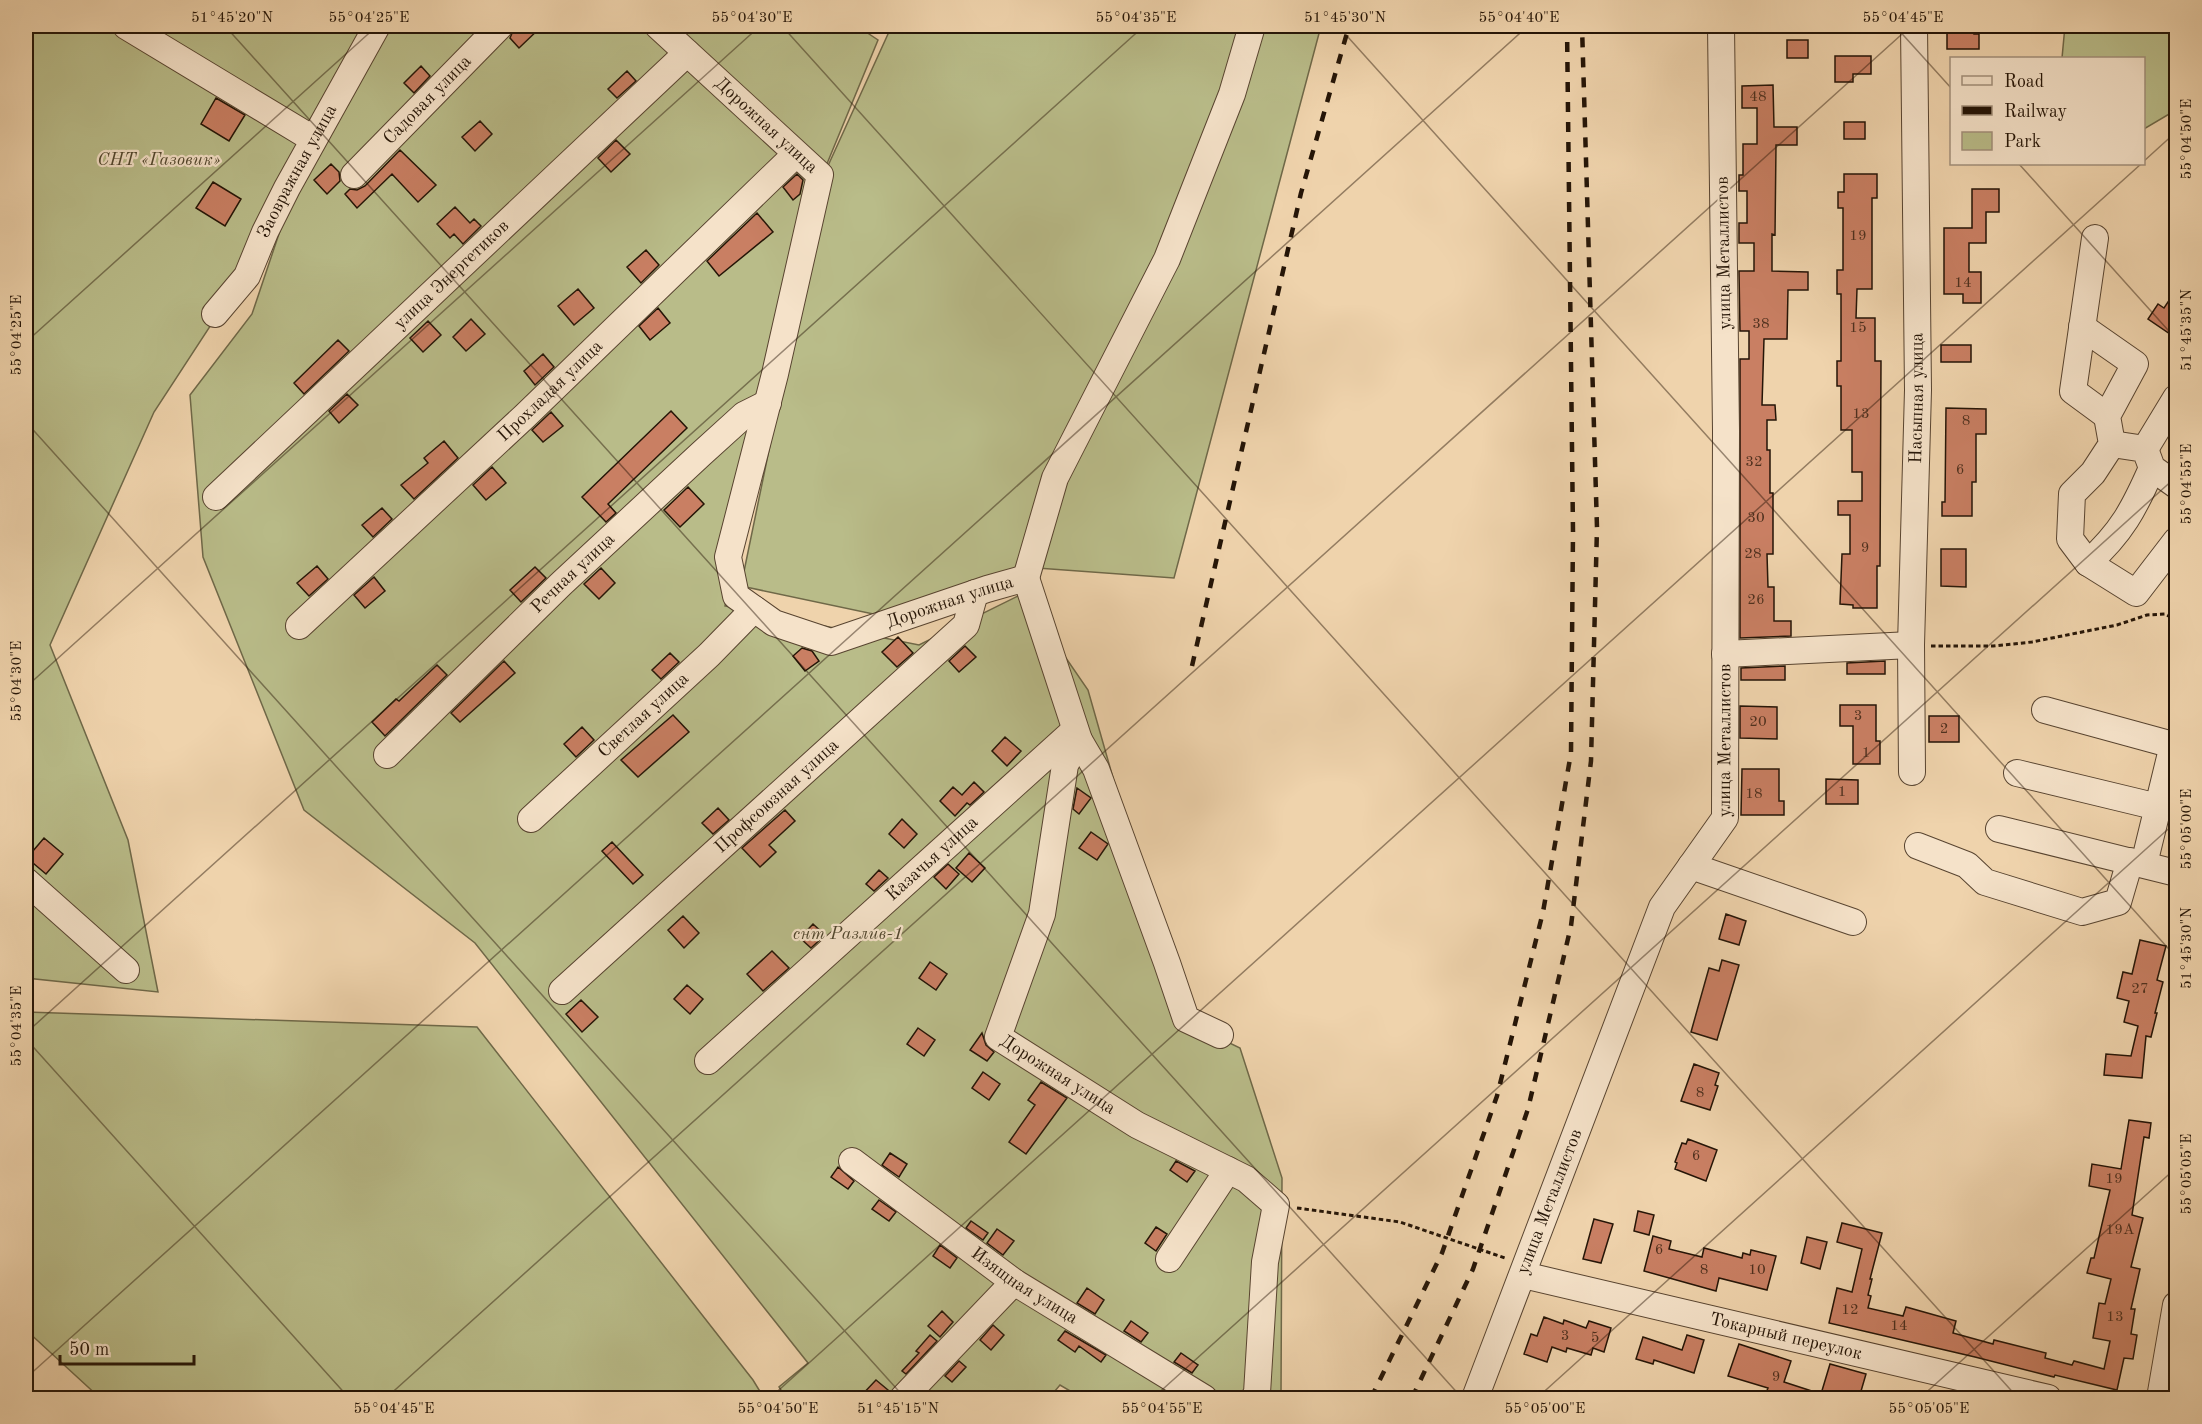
<svg xmlns="http://www.w3.org/2000/svg" width="2202" height="1424" font-family="'Old Standard TT',serif">
<style>
.green{fill:#b9bc89;stroke:#6f6848;stroke-width:1.5}
.building{fill:#c97f63;stroke:#251507;stroke-width:1.5}
.lines{fill:none;stroke-linecap:round;stroke-linejoin:round}
.minor-casing{stroke:#584430;stroke-width:28}
.path{stroke:#251507;stroke-width:3;stroke-dasharray:4.5 3;stroke-linecap:butt}
.minor{stroke:#f5e2c9;stroke-width:26}
.rail{stroke:#251507;stroke-width:4.5;stroke-dasharray:10 10;stroke-linecap:butt}
.ticks{fill:none;stroke:#251507;stroke-width:1.5;stroke-opacity:0.45}
.labels{text-anchor:middle;dominant-baseline:central;stroke-width:4.5;stroke-linejoin:round;paint-order:stroke}
.number-label{font-size:15px;fill:#4e301e}
.street-label{font-size:18px;fill:#251507;stroke:#f5e2c9}
.park-label{font-size:18px;font-style:italic;fill:#51472e;stroke:#f5e2c9}
.neatline{fill:none;stroke:#251507;stroke-width:2}
.ticks-label{font-size:15px;text-anchor:middle;fill:#251507}
</style>
<rect width="100%" height="100%" fill="#efd3ac"/>
<filter id="stains"><feTurbulence type="fractalNoise" baseFrequency=".00333" numOctaves="4"/><feColorMatrix values="0 0 0 0 .2 0 0 0 0 .09 0 0 0 0 .02 0 0 0 .5 -.17"/></filter>
<radialGradient id="worn" r=".72"><stop offset=".6" stop-color="#630" stop-opacity="0"/><stop offset="1" stop-color="#630" stop-opacity=".3"/></radialGradient>
<path class="green" d="M 26,26 L 857,26 L 878,40 L 824,171 L 725,606 L 919,645 L 1022,594 L 1088,690 L 1182,1020 L 1240,1048 L 1282,1178 L 1281,1396 L 1279,1398 L 1082,1398 L 1060,1385 L 1049,1398 L 786,1398 L 779,1387 L 808,1363 L 475,943 L 304,810 L 203,557 L 190,395 L 252,314 L 288,207 L 154,412 L 50,645 L 128,840 L 158,992 L 26,978 Z
M 877,26 L 1321,26 L 1174,578 L 1037,568 L 878,615 L 741,586 L 827,168 L 888,34 Z
M 2065,26 L 2176,26 L 2176,110 L 2144,129 L 2144,58 L 2062,58 Z
M 26,1012 L 477,1027 L 753,1380 L 764,1398 L 100,1398 L 26,1330 Z"/>
<path class="building" d="M 515,26 L 542,26 L 519,48 L 510,38 Z
M 1947,26 L 1974,26 L 1974,34 L 1979,34 L 1979,49 L 1947,49 Z
M 1787,40 L 1808,40 L 1808,58 L 1787,58 Z
M 1835,56 L 1871,56 L 1871,74 L 1853,74 L 1853,82 L 1835,82 Z
M 421,66 L 430,76 L 414,93 L 404,83 Z
M 627,71 L 636,81 L 617,98 L 608,89 Z
M 1773,85 L 1774,127 L 1797,127 L 1797,145 L 1776,145 L 1775,235 L 1772,234 L 1772,271 L 1808,272 L 1808,290 L 1788,290 L 1787,339 L 1764,339 L 1762,405 L 1775,405 L 1776,420 L 1767,420 L 1767,450 L 1770,450 L 1770,493 L 1773,493 L 1773,554 L 1767,554 L 1768,587 L 1774,587 L 1774,621 L 1791,621 L 1791,636 L 1740,638 L 1740,359 L 1749,359 L 1749,331 L 1740,331 L 1739,271 L 1754,271 L 1754,243 L 1739,243 L 1739,223 L 1747,223 L 1747,191 L 1739,191 L 1739,175 L 1743,175 L 1743,144 L 1757,144 L 1757,108 L 1742,108 L 1742,86 Z
M 216,98 L 245,115 L 229,141 L 201,124 Z
M 480,121 L 492,134 L 475,151 L 462,137 Z
M 1844,122 L 1865,122 L 1865,139 L 1844,139 Z
M 616,140 L 630,154 L 611,172 L 598,158 Z
M 400,150 L 436,185 L 418,202 L 392,174 L 357,208 L 345,194 L 350,189 L 357,190 L 365,186 Z
M 331,164 L 339,172 L 340,181 L 327,194 L 314,180 Z
M 797,174 L 803,180 L 800,194 L 793,200 L 783,187 Z
M 1844,174 L 1877,174 L 1877,198 L 1872,198 L 1872,289 L 1857,289 L 1856,318 L 1875,318 L 1875,361 L 1881,361 L 1880,566 L 1877,566 L 1877,608 L 1853,608 L 1853,605 L 1840,604 L 1842,554 L 1850,554 L 1850,515 L 1838,515 L 1838,501 L 1862,501 L 1862,472 L 1852,472 L 1852,430 L 1841,430 L 1841,386 L 1837,386 L 1837,361 L 1841,361 L 1841,294 L 1837,294 L 1837,270 L 1843,270 L 1843,208 L 1838,208 L 1838,192 L 1844,192 Z
M 213,182 L 241,199 L 225,226 L 196,208 Z
M 1972,189 L 1999,189 L 1999,212 L 1986,212 L 1986,243 L 1969,243 L 1969,272 L 1981,272 L 1981,303 L 1963,303 L 1963,294 L 1944,294 L 1944,228 L 1972,228 Z
M 455,207 L 470,223 L 474,219 L 481,226 L 463,244 L 454,234 L 450,238 L 437,224 Z
M 757,213 L 773,232 L 719,276 L 707,261 Z
M 646,250 L 659,265 L 641,283 L 627,267 Z
M 578,289 L 594,308 L 574,325 L 558,306 Z
M 2176,290 L 2176,338 L 2148,319 L 2158,304 L 2164,308 Z
M 658,308 L 670,323 L 650,340 L 639,326 Z
M 471,319 L 485,334 L 466,351 L 453,337 Z
M 428,321 L 441,335 L 423,352 L 410,338 Z
M 338,340 L 349,351 L 304,394 L 294,383 Z
M 1941,345 L 1971,345 L 1971,362 L 1941,362 Z
M 543,354 L 554,367 L 535,385 L 524,371 Z
M 347,394 L 358,405 L 339,423 L 329,411 Z
M 1946,408 L 1986,409 L 1986,434 L 1976,434 L 1976,482 L 1972,482 L 1972,516 L 1942,516 L 1942,502 L 1945,502 Z
M 671,411 L 687,428 L 608,504 L 616,513 L 606,522 L 582,497 Z
M 551,412 L 563,426 L 543,442 L 532,430 Z
M 444,441 L 458,458 L 414,499 L 401,485 L 428,463 L 424,458 Z
M 492,467 L 506,483 L 486,500 L 473,485 Z
M 688,487 L 704,504 L 680,527 L 664,510 Z
M 382,508 L 392,519 L 373,537 L 362,525 Z
M 1941,549 L 1966,549 L 1966,587 L 1941,586 Z
M 317,566 L 328,579 L 309,596 L 297,583 Z
M 535,567 L 546,578 L 521,602 L 510,590 Z
M 601,568 L 615,583 L 599,599 L 584,584 Z
M 374,577 L 385,591 L 365,608 L 354,595 Z
M 898,637 L 913,653 L 897,667 L 882,652 Z
M 965,646 L 976,657 L 959,672 L 949,661 Z
M 802,648 L 812,651 L 819,661 L 805,671 L 793,656 Z
M 670,653 L 679,662 L 661,679 L 652,670 Z
M 504,661 L 515,673 L 460,722 L 451,713 Z
M 1885,661 L 1885,674 L 1847,674 L 1847,663 Z
M 437,665 L 447,675 L 385,736 L 372,722 L 396,699 L 399,701 Z
M 1785,666 L 1785,680 L 1741,680 L 1741,668 Z
M 1840,705 L 1876,705 L 1876,741 L 1880,741 L 1880,764 L 1853,764 L 1853,726 L 1840,726 Z
M 1740,706 L 1777,707 L 1777,739 L 1740,738 Z
M 673,715 L 689,732 L 638,777 L 621,760 Z
M 1929,716 L 1959,716 L 1959,742 L 1929,742 Z
M 582,727 L 594,740 L 576,757 L 564,744 Z
M 1005,737 L 1021,751 L 1007,766 L 992,751 Z
M 1742,769 L 1779,769 L 1779,801 L 1784,801 L 1784,815 L 1741,815 Z
M 1826,779 L 1858,780 L 1858,804 L 1826,804 Z
M 974,782 L 984,792 L 970,805 L 967,803 L 955,816 L 940,801 L 953,787 L 962,795 Z
M 1077,788 L 1091,798 L 1079,814 L 1073,809 Z
M 718,808 L 729,820 L 713,834 L 702,823 Z
M 785,810 L 795,821 L 769,845 L 776,852 L 760,867 L 742,848 Z
M 902,819 L 917,834 L 904,848 L 889,834 Z
M 1091,832 L 1108,844 L 1097,860 L 1079,848 Z
M 44,838 L 63,854 L 46,874 L 27,858 Z
M 612,842 L 643,875 L 633,884 L 602,851 Z
M 969,853 L 985,868 L 972,882 L 956,868 Z
M 948,864 L 959,874 L 946,889 L 934,877 Z
M 879,870 L 888,878 L 874,891 L 866,884 Z
M 1726,914 L 1746,921 L 1739,945 L 1719,939 Z
M 683,916 L 699,933 L 684,948 L 668,930 Z
M 813,924 L 825,935 L 811,948 L 800,938 Z
M 2140,940 L 2166,946 L 2157,980 L 2163,982 L 2155,1013 L 2157,1013 L 2151,1037 L 2146,1036 L 2142,1078 L 2104,1075 L 2106,1054 L 2131,1056 L 2138,1026 L 2124,1022 L 2129,1001 L 2117,998 L 2123,972 L 2132,974 Z
M 772,951 L 789,968 L 763,991 L 747,974 Z
M 1722,960 L 1739,965 L 1717,1040 L 1691,1032 L 1709,968 L 1719,971 Z
M 930,962 L 947,974 L 936,990 L 919,978 Z
M 687,985 L 703,999 L 690,1014 L 674,999 Z
M 581,1000 L 598,1017 L 582,1032 L 566,1014 Z
M 918,1028 L 935,1040 L 924,1056 L 907,1044 Z
M 982,1033 L 986,1045 L 994,1052 L 987,1061 L 970,1050 Z
M 1694,1064 L 1719,1073 L 1715,1085 L 1718,1086 L 1710,1110 L 1681,1101 Z
M 983,1072 L 1000,1084 L 989,1100 L 972,1088 Z
M 1041,1082 L 1067,1098 L 1026,1154 L 1009,1142 L 1035,1105 L 1028,1100 Z
M 2129,1120 L 2151,1123 L 2149,1138 L 2144,1137 L 2132,1215 L 2143,1218 L 2131,1267 L 2140,1269 L 2131,1309 L 2135,1309 L 2131,1334 L 2137,1335 L 2133,1359 L 2124,1358 L 2117,1390 L 2055,1375 L 2054,1377 L 1975,1357 L 1829,1323 L 1837,1288 L 1852,1292 L 1862,1249 L 1837,1242 L 1842,1223 L 1882,1233 L 1870,1279 L 1872,1279 L 1868,1295 L 1871,1296 L 1868,1308 L 1903,1316 L 1906,1307 L 1956,1321 L 1953,1333 L 1993,1344 L 1994,1340 L 2046,1353 L 2045,1358 L 2072,1365 L 2074,1361 L 2104,1369 L 2110,1341 L 2093,1338 L 2099,1303 L 2105,1304 L 2111,1279 L 2087,1273 L 2091,1258 L 2094,1258 L 2110,1190 L 2089,1186 L 2092,1164 L 2121,1169 Z
M 1688,1139 L 1717,1150 L 1706,1181 L 1675,1169 L 1677,1163 L 1675,1162 L 1682,1143 L 1686,1144 Z
M 890,1153 L 907,1164 L 899,1177 L 882,1165 Z
M 1176,1161 L 1195,1171 L 1187,1182 L 1170,1170 Z
M 838,1167 L 854,1181 L 848,1189 L 831,1177 Z
M 879,1200 L 896,1212 L 889,1221 L 872,1209 Z
M 1638,1211 L 1654,1215 L 1649,1235 L 1634,1231 Z
M 1594,1219 L 1613,1224 L 1601,1263 L 1583,1259 Z
M 971,1221 L 988,1233 L 983,1240 L 966,1228 Z
M 1156,1227 L 1167,1234 L 1156,1251 L 1145,1243 Z
M 997,1229 L 1014,1241 L 1003,1255 L 987,1243 Z
M 1653,1236 L 1671,1241 L 1669,1249 L 1702,1257 L 1704,1248 L 1742,1258 L 1743,1253 L 1750,1255 L 1751,1250 L 1776,1256 L 1767,1290 L 1719,1278 L 1716,1291 L 1644,1271 Z
M 1807,1237 L 1827,1242 L 1820,1269 L 1801,1263 Z
M 940,1245 L 957,1258 L 950,1268 L 933,1256 Z
M 1087,1288 L 1104,1300 L 1095,1314 L 1077,1303 Z
M 942,1311 L 953,1322 L 940,1337 L 928,1326 Z
M 1544,1317 L 1563,1324 L 1564,1320 L 1586,1328 L 1589,1321 L 1611,1328 L 1604,1352 L 1593,1348 L 1591,1355 L 1567,1348 L 1566,1352 L 1552,1347 L 1547,1362 L 1524,1354 L 1531,1334 L 1537,1336 Z
M 1131,1321 L 1148,1333 L 1141,1342 L 1124,1331 Z
M 993,1325 L 1004,1335 L 991,1350 L 980,1340 Z
M 1065,1331 L 1106,1355 L 1101,1362 L 1079,1346 L 1075,1352 L 1058,1340 Z
M 930,1335 L 937,1341 L 906,1374 L 902,1371 L 919,1353 L 916,1351 Z
M 1687,1335 L 1704,1340 L 1694,1373 L 1654,1360 L 1653,1364 L 1636,1359 L 1643,1337 L 1682,1350 Z
M 1739,1344 L 1791,1361 L 1784,1382 L 1821,1394 L 1830,1364 L 1866,1374 L 1859,1398 L 1764,1398 L 1768,1388 L 1728,1376 Z
M 1181,1353 L 1198,1365 L 1192,1373 L 1174,1362 Z
M 959,1361 L 966,1367 L 952,1382 L 945,1376 Z
M 876,1380 L 888,1390 L 880,1398 L 859,1398 Z"/>
<g class="lines">
<defs>
<g id="minor">
<path d="M 126,26 L 313,139"/>
<path id="s1" d="M 658,26 L 820,175 L 775,374 L 728,557 L 736,596 L 774,623 L 831,642 L 987,589 L 1026,578 L 1079,740 L 1065,765 L 1042,914 L 998,1037 L 1137,1125 L 1246,1179 L 1276,1205 L 1265,1262 L 1257,1393 L 1254,1398"/>
<path id="s2" d="M 354,175 L 500,26"/>
<path d="M 2095,238 L 2073,391 L 2107,416"/>
<path id="s3" d="M 215,314 L 247,276 L 265,232 L 287,188 L 377,26"/>
<path d="M 2082,327 L 2135,364 L 2107,416 L 2112,444 L 2093,473 L 2072,494 L 2070,539 L 2088,563 L 2136,593 L 2176,541"/>
<path d="M 2112,444 L 2145,449 L 2152,468 L 2176,485"/>
<path d="M 2145,449 L 2176,398"/>
<path id="s4" d="M 216,497 L 687,53"/>
<path d="M 2088,563 C 2122,532 2134,509 2152,468"/>
<path d="M 1026,578 L 1055,478 L 1167,259 L 1232,94 L 1252,26"/>
<path id="s5" d="M 299,626 L 525,416 L 796,154"/>
<path d="M 1725,654 L 1911,645"/>
<path d="M 2045,710 L 2173,745 L 2144,864"/>
<path d="M 1079,740 L 1096,769 L 1167,963 L 1186,1019 L 1220,1035"/>
<path id="s6" d="M 387,755 L 561,584 L 701,454 L 744,415 L 768,403"/>
<path id="s7" d="M 1912,772 L 1911,645 L 1918,390 L 1914,26"/>
<path d="M 2017,773 L 2158,807"/>
<path id="s8" d="M 531,819 L 709,655 L 754,609"/>
<path d="M 1999,829 L 2176,873"/>
<path d="M 1918,846 L 1967,865 L 1985,882 L 2082,912 L 2118,902 L 2130,861"/>
<path d="M 1691,866 L 1853,922"/>
<path d="M 26,881 L 126,970"/>
<path id="s9" d="M 562,991 L 966,625 L 975,593"/>
<path id="s10" d="M 708,1061 L 1075,730"/>
<path id="s11" d="M 852,1161 L 1014,1282 L 1204,1398"/>
<path d="M 1169,1259 L 1228,1170"/>
<path id="s12" d="M 1523,1275 L 2048,1398"/>
<path d="M 903,1398 L 1014,1282"/>
<path id="s13" d="M 1475,1398 L 1662,907 L 1725,818 L 1726,431 L 1721,26"/>
<path d="M 2160,1398 L 2176,1305"/>
</g>
</defs>
<use href="#minor" class="minor-casing"/>
<path class="path" d="M 1931,646 L 1993,646 L 2032,642 L 2117,625 L 2147,615 L 2165,614 L 2176,620
M 1297,1208 L 1400,1222 L 1505,1258"/>
<use href="#minor" class="minor"/>
<path class="rail" d="M 1192,666 L 1301,193 L 1349,26
M 1371,1398 L 1442,1253 L 1497,1096 L 1543,912 L 1571,753 L 1573,532 L 1567,26
M 1412,1398 L 1473,1269 L 1528,1109 L 1571,926 L 1591,761 L 1597,528 L 1582,26"/>
</g>
<path class="ticks" d="M 225,26 L 1462,1398M 782,26 L 2018,1398M 1338,26 L 2176,957M 1895,26 L 1952,89M 2144,161 L 2176,132M 2019,164 L 2176,339M 26,342 L 377,26M 26,422 L 905,1398M 26,687 L 760,26M 26,1033 L 1144,26M 26,1039 L 349,1398M 26,1378 L 1528,26M 386,1398 L 1911,26M 770,1398 L 2141,164M 1153,1398 L 2176,477M 1537,1398 L 2176,822M 1920,1398 L 2176,1168"/>
<g class="labels">
<g class="number-label">
<text x="1758" y="97">48</text>
<text x="1858" y="236">19</text>
<text x="1963" y="283">14</text>
<text x="1761" y="324">38</text>
<text x="1858" y="328">15</text>
<text x="1861" y="414">13</text>
<text x="1966" y="421">8</text>
<text x="1754" y="462">32</text>
<text x="1960" y="470">6</text>
<text x="1756" y="518">30</text>
<text x="1865" y="548">9</text>
<text x="1753" y="554">28</text>
<text x="1756" y="600">26</text>
<text x="1858" y="716">3</text>
<text x="1758" y="722">20</text>
<text x="1944" y="729">2</text>
<text x="1866" y="753">1</text>
<text x="1842" y="792">1</text>
<text x="1754" y="794">18</text>
<text x="2140" y="989">27</text>
<text x="1700" y="1093">8</text>
<text x="1696" y="1156">6</text>
<text x="2114" y="1179">19</text>
<text x="2120" y="1230">19А</text>
<text x="1659" y="1250">6</text>
<text x="1704" y="1270">8</text>
<text x="1757" y="1270">10</text>
<text x="1850" y="1310">12</text>
<text x="2115" y="1317">13</text>
<text x="1899" y="1326">14</text>
<text x="1565" y="1336">3</text>
<text x="1595" y="1338">5</text>
<text x="1776" y="1377">9</text>
</g>
<g class="street-label">
<text stroke="none"><textPath href="#s2" startOffset="105">Садовая улица</textPath></text>
<text stroke="none"><textPath href="#s1" startOffset="147">Дорожная улица</textPath></text>
<text stroke="none"><textPath href="#s3" startOffset="166">Заовражная улица</textPath></text>
<text transform="translate(1724 253) rotate(-91)">улица Металлистов</text>
<text stroke="none"><textPath href="#s4" startOffset="324">улица Энергетиков</textPath></text>
<text stroke="none"><textPath href="#s5" startOffset="344">Прохладая улица</textPath></text>
<text stroke="none"><textPath href="#s7" startOffset="374">Насыпная улица</textPath></text>
<text stroke="none"><textPath href="#s6" startOffset="260">Речная улица</textPath></text>
<text stroke="none"><textPath href="#s1" startOffset="885">Дорожная улица</textPath></text>
<text stroke="none"><textPath href="#s8" startOffset="153">Светлая улица</textPath></text>
<text stroke="none"><textPath href="#s13" startOffset="712">улица Металлистов</textPath></text>
<text stroke="none"><textPath href="#s9" startOffset="290">Профсоюзная улица</textPath></text>
<text stroke="none"><textPath href="#s10" startOffset="302">Казачья улица</textPath></text>
<text stroke="none"><textPath href="#s1" startOffset="1516">Дорожная улица</textPath></text>
<text stroke="none"><textPath href="#s13" startOffset="210">улица Металлистов</textPath></text>
<text stroke="none"><textPath href="#s11" startOffset="213">Изящная улица</textPath></text>
<text stroke="none"><textPath href="#s12" startOffset="270">Токарный переулок</textPath></text>
</g>
<g class="park-label">
<text x="159" y="160">СНТ «Газовик»</text>
<text x="848" y="934">снт Разлив-1</text>
</g>
</g>
<rect width="2202" height="1424" fill="none" stroke="#efd3ac" stroke-width="66"/>
<rect x="1950" y="57" width="195" height="108" fill="#f5e2c9" stroke="#a2907b" stroke-width="1.5"/>
<rect x="1962" y="76" width="30" height="9" fill="#f5e2c9" stroke="#a2907b" stroke-width="1.5"/>
<text x="2004" y="87" font-size="18" fill="#251507">Road</text>
<rect x="1962" y="106" width="30" height="9" fill="#251507" stroke="#a2907b" stroke-width="1.5"/>
<text x="2004" y="117" font-size="18" fill="#251507">Railway</text>
<rect x="1962" y="132" width="30" height="18" fill="#b9bc89" stroke="#a2907b" stroke-width="1.5"/>
<text x="2004" y="147" font-size="18" fill="#251507">Park</text>
<path d="M60 1355v9h134v-9" fill="none" stroke="#251507" stroke-width="3"/>
<text x="69" y="1355" font-size="18" fill="#251507" stroke="#f5e2c9" stroke-width="4.5" paint-order="stroke">50 m</text>
<rect x="33" y="33" width="2136" height="1358" class="neatline"/>
<g class="ticks-label">
<text x="232" y="22">51°45'20"N</text>
<text x="369" y="22">55°04'25"E</text>
<text x="752" y="22">55°04'30"E</text>
<text x="1136" y="22">55°04'35"E</text>
<text x="1345" y="22">51°45'30"N</text>
<text x="1519" y="22">55°04'40"E</text>
<text x="1903" y="22">55°04'45"E</text>
<text transform="translate(2186 139) rotate(-90)" y="5">55°04'50"E</text>
<text transform="translate(2186 330) rotate(-90)" y="5">51°45'35"N</text>
<text transform="translate(16 335) rotate(-90)" y="5">55°04'25"E</text>
<text transform="translate(2186 484) rotate(-90)" y="5">55°04'55"E</text>
<text transform="translate(16 681) rotate(-90)" y="5">55°04'30"E</text>
<text transform="translate(2186 829) rotate(-90)" y="5">55°05'00"E</text>
<text transform="translate(2186 948) rotate(-90)" y="5">51°45'30"N</text>
<text transform="translate(16 1026) rotate(-90)" y="5">55°04'35"E</text>
<text transform="translate(2186 1174) rotate(-90)" y="5">55°05'05"E</text>
<text x="394" y="1413">55°04'45"E</text>
<text x="778" y="1413">55°04'50"E</text>
<text x="898" y="1413">51°45'15"N</text>
<text x="1162" y="1413">55°04'55"E</text>
<text x="1545" y="1413">55°05'00"E</text>
<text x="1929" y="1413">55°05'05"E</text>
</g>
<rect width="100%" height="100%" filter="url(#stains)"/>
<rect width="100%" height="100%" fill="url(#worn)"/>
</svg>
